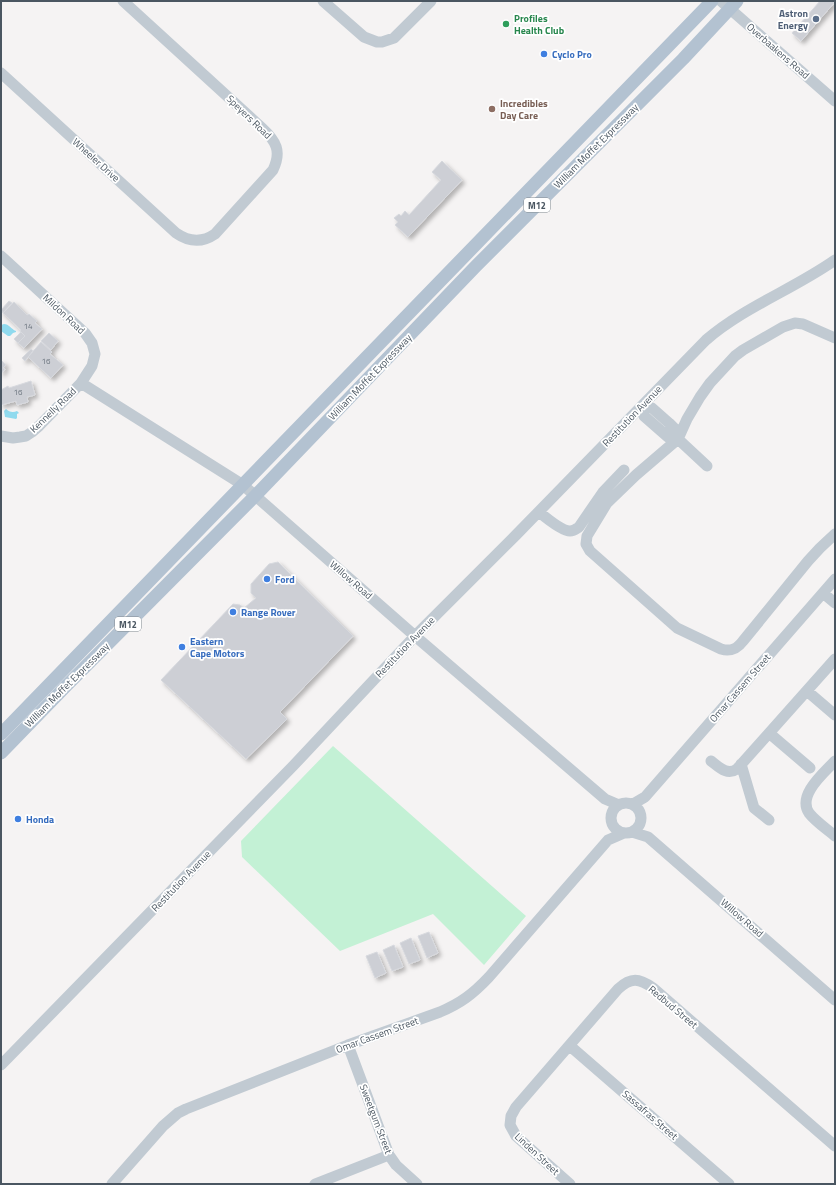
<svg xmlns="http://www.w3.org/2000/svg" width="836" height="1185" font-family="'Titillium Web',sans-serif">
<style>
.green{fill:#c3f1d5}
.water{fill:#90daee}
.building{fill:#cdcfd5;stroke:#d7d9de;filter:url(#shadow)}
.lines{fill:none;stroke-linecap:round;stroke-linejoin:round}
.minor{stroke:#c1cad2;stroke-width:11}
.major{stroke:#b3c2d1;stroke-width:13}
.service-dot{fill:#5c6f8a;stroke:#fff;stroke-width:1.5}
.leisure-dot{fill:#2e9e5b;stroke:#fff;stroke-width:1.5}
.shop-dot{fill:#3f7fe0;stroke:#fff;stroke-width:1.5}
.education-dot{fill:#8d6e63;stroke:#fff;stroke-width:1.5}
.labels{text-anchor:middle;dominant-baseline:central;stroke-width:3.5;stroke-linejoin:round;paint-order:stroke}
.number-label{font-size:8px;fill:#6b747e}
.shield{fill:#fff;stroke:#808990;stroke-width:1}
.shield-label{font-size:9px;font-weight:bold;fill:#4a5661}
.service-label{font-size:10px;font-weight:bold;fill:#4e5e75;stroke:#fff;text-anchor:end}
.leisure-label{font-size:10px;font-weight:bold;fill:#27864d;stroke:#fff;text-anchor:start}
.street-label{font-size:10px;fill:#4a5661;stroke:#fff}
.shop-label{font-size:10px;font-weight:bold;fill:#366cbe;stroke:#fff;text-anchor:start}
.education-label{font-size:10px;font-weight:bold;fill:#785e54;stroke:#fff;text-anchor:start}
</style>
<defs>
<filter id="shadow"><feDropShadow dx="3" dy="3" stdDeviation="2" flood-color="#0004"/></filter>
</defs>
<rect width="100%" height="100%" fill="#f5f3f3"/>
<path class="green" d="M 333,746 L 526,916 L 484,965 L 433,914 L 340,951 L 242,857 L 241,841 Z"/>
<path class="water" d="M 4,324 C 9,324 11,329 16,331 L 16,332 L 13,333 L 10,336 L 8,336 L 1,331 L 1,325 Z
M 6,409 C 9,412 13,413 17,411 L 19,413 L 17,414 L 17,418 L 16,419 L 5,417 L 4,411 Z"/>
<path class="building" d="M 820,1 L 832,1 L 834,3 L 801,41 L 792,33 Z
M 442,161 L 462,180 L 408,237 L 395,225 L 398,222 L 394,218 L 399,214 L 401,216 L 405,211 L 409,215 L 441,180 L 432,172 Z
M 9,301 L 12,303 L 3,313 L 1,310 Z
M 14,302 L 27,315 L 29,314 L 37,321 L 35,323 L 42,329 L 24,348 L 18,343 L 25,336 L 20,331 L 21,330 L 3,313 Z
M 21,332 L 25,336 L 18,343 L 14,339 Z
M 49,333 L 58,341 L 51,350 L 41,341 Z
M 41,342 L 52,352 L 50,354 L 63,365 L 51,378 L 28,357 Z
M 31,349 L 33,351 L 25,361 L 22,358 Z
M 1,360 L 6,365 L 3,368 L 5,369 L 1,374 Z
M 31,381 L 35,395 L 27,397 L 28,402 L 17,405 L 16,401 L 1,405 L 1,390 L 8,386 L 9,388 Z
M 278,562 L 353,636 L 280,712 L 287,719 L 246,759 L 161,680 L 233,604 L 240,605 L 244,608 L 256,598 L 251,593 L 251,584 L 269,564 Z
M 429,932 L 438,953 L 427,958 L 418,936 Z
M 411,938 L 420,960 L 409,964 L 400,943 Z
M 394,945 L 403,967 L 392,971 L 383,950 Z
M 377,952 L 386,973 L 375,978 L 366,956 Z"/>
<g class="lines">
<path class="minor" d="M 323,1 L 364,37 L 377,42 L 382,42 L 394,38 L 431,1
M 721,1 L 835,101
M 1,73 L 176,233 C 189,242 202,243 215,234 L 273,170 C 282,151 276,141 262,128 L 123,1
M 1,256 L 85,333 L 92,343 L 95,354 L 92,366 L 81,383 L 39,426 L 32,432 L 26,436 L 20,437 L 13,438 L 1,436
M 835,338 L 803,324 L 795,323 L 783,327 L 743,350 L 735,356 L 710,383 L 700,397 L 687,419 L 678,439 L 636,475 L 607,503 L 587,536 L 586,544 L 590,551 L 677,628 L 721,649 C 731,652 737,649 743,641 L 808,561 L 820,548 L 835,534
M 81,383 L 243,485 L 415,636 L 605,799 L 619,805
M 678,439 L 676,430 L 669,423 L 652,408 L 643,405 L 644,416 L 668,437 L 678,439 L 707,466
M 539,512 C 545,517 562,531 570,531 C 574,531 576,529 579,527 L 603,492 L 624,470
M 823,593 L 835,603
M 807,691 L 835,715
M 769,733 L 810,768
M 711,761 C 719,767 727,776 737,769 L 835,659
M 835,761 C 824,773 797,795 809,813 C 816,822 827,829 835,836
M 741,764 L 754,808 L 769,820
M611 818a15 15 0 1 1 30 0a15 15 0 1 1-30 0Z
M 633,804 L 645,797 L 835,579
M 632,832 L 648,837 L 835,1000
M 348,1045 L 389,1155 L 396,1165 L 417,1184
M 570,1046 L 729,1184
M 1,1065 L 293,766 L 415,636 L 516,535 L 706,340 C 744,307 794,289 835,260
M 112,1184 L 163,1126 L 178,1113 L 186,1109 L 348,1045 L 440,1012 C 461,1003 473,994 489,977 L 608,840 L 624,833
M 315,1184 L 389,1155
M 570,1184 L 516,1136 L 510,1125 L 511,1116 L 516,1107 L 618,989 C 631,977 639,978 653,988 L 835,1146"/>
<path class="major" d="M 1,734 L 712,1
M 1,753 L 66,686 L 255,496 L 476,266 L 683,59 L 737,1"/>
</g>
<circle class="service-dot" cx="816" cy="19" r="4"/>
<circle class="leisure-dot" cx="506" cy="24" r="4"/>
<g class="shop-dot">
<circle cx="544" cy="54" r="4"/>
<circle cx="267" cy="579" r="4"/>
<circle cx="233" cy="612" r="4"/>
<circle cx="182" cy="647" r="4"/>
<circle cx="18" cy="819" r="4"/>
</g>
<circle class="education-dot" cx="492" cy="109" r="4"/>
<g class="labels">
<g class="number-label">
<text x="28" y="326">14</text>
<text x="46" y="361">16</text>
<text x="18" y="392">16</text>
</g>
<g class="shield">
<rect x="524" y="198" width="26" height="14" rx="3"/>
<rect x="115" y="617" width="26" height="14" rx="3"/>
</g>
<g class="shield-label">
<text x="537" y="205">M12</text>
<text x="128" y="624">M12</text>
</g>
<g class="service-label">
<text x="808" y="13">Astron<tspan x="808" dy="12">Energy</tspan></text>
</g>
<g class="leisure-label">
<text x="514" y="18">Profiles<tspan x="514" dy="12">Health Club</tspan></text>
</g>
<g class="street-label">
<text transform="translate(778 51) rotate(41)">Overbaakens Road</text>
<text transform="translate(249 117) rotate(44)">Speyers Road</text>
<text transform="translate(596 146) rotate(-45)">William Moffet Expressway</text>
<text transform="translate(96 160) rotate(42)">Wheeler Drive</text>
<text transform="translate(64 314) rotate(43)">Mildon Road</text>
<text transform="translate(370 377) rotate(-46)">William Moffet Expressway</text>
<text transform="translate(53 410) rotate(-44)">Kennelly Road</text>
<text transform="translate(632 416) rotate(-46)">Restitution Avenue</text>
<text transform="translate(351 580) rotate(41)">Willow Road</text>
<text transform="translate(405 647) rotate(-46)">Restitution Avenue</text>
<text transform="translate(67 685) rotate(-45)">William Moffet Expressway</text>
<text transform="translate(740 688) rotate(-49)">Omar Cassem Street</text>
<text transform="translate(181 881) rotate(-46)">Restitution Avenue</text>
<text transform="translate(742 918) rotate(41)">Willow Road</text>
<text transform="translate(673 1007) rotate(40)">Redbud Street</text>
<text transform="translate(377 1035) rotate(-20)">Omar Cassem Street</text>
<text transform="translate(650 1115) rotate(41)">Sassafras Street</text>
<text transform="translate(376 1119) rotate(69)">Sweetgum Street</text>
<text transform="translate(537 1154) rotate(43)">Linden Street</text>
</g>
<g class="shop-label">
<text x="552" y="54">Cyclo Pro</text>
<text x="275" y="579">Ford</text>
<text x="241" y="612">Range Rover</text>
<text x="190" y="641">Eastern<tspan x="190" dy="12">Cape Motors</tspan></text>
<text x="26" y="819">Honda</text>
</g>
<g class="education-label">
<text x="500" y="103">Incredibles<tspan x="500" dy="12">Day Care</tspan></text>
</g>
</g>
<rect width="836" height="1185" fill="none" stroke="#4a5661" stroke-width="4"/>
</svg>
